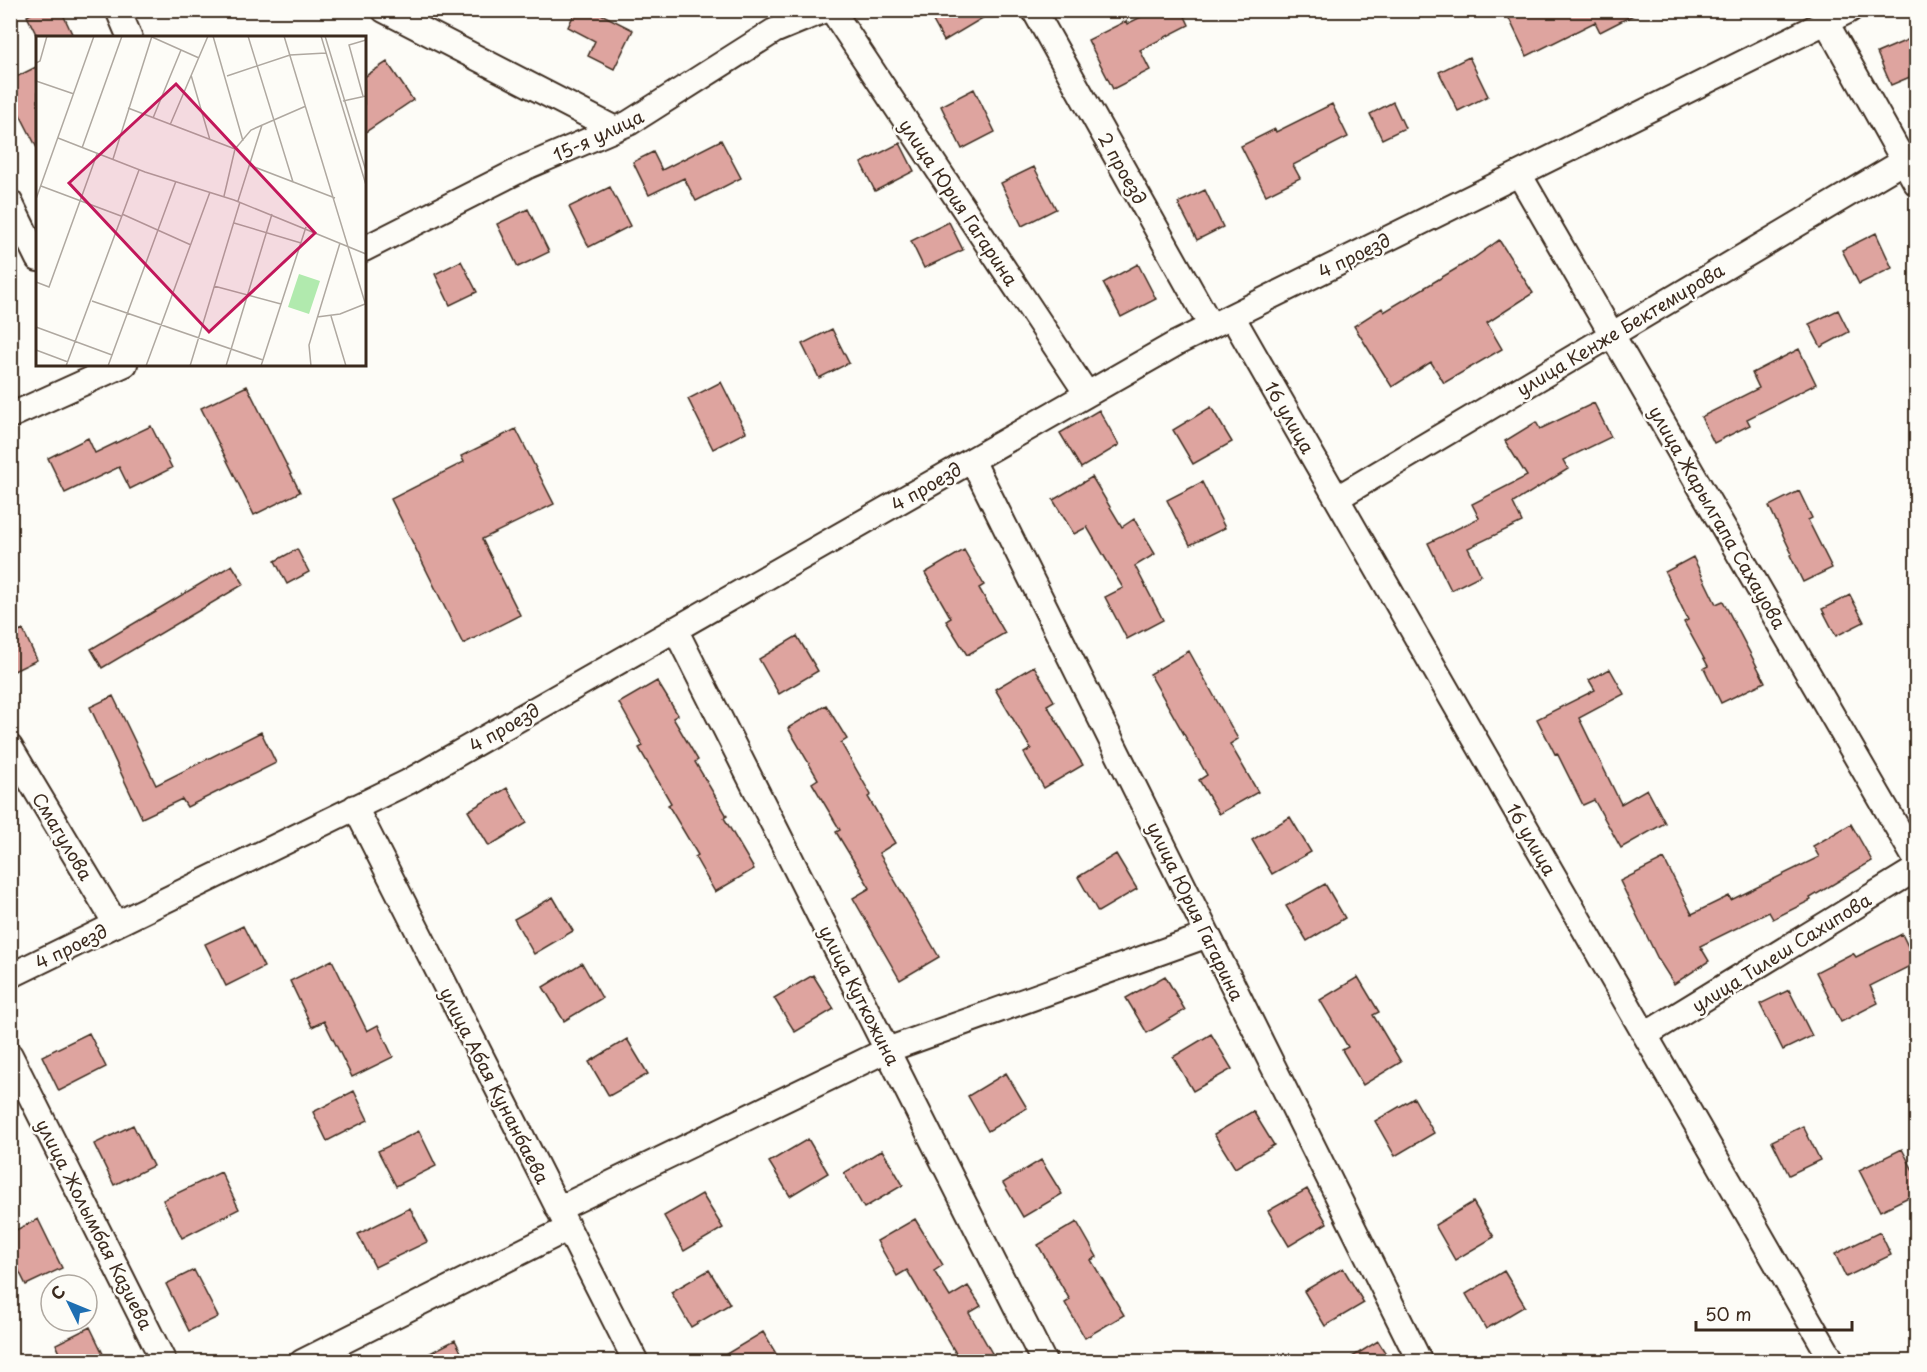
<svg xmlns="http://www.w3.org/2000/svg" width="1927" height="1372" font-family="'Playpen Sans',sans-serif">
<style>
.building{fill:#dea49f;stroke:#3b2a1e;stroke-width:1.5}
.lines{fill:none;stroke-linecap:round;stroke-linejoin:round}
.minor-casing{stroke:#3b2a1e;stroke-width:28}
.minor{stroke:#fdfcf7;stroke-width:24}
.labels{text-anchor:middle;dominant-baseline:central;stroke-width:5;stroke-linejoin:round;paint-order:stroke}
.street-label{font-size:18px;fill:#3b2a1e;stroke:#fdfcf7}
.inset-road{fill:none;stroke:#afa8a0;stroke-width:1.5}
.view{fill:#c2185b;fill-opacity:0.15;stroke:#c2185b;stroke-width:3}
.inset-edge{fill:none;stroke:#3b2a1e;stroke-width:3}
</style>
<rect width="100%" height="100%" fill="#fdfcf7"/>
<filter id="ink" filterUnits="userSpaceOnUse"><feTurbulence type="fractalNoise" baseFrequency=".0167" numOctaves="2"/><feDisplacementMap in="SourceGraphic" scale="12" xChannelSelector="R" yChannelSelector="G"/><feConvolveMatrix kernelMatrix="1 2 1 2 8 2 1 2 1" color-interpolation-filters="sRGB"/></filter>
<g filter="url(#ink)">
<path class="building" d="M 38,10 L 61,10 L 74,38 L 38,38 L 27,16 Z
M 576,10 L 593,10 L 633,30 L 614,69 L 588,56 L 595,41 L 568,27 Z
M 927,10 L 996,10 L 944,41 Z
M 1155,10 L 1182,10 L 1189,25 L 1140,50 L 1150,70 L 1113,89 L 1088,40 L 1126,21 L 1127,24 Z
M 1505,10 L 1643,10 L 1600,32 L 1595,22 L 1527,56 Z
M 1912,38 L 1917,50 L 1917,74 L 1891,85 L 1877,53 Z
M 1469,57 L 1488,96 L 1458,111 L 1439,72 Z
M 387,62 L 413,100 L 364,133 L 364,77 Z
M 38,66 L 38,150 L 10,95 L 10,80 Z
M 974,89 L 995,132 L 962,149 L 941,106 Z
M 1393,102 L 1405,128 L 1382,139 L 1370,114 Z
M 1332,104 L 1348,137 L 1293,165 L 1300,178 L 1266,195 L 1241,146 L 1275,129 L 1276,132 Z
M 721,140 L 741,178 L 696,201 L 684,178 L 649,195 L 633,162 L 653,152 L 662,170 Z
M 900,143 L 914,171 L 875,191 L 861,163 Z
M 1034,167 L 1056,209 L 1022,226 L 1001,183 Z
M 610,187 L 630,226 L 589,247 L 569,207 Z
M 1205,190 L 1223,227 L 1197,240 L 1178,203 Z
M 528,209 L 549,252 L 518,267 L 497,224 Z
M 949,222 L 963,250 L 924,268 L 911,241 Z
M 1876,233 L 1892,268 L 1859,284 L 1842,250 Z
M 1499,240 L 1533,293 L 1487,323 L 1502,349 L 1444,383 L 1431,362 L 1392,387 L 1354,326 L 1382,308 L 1384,312 L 1474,258 Z
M 461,261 L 477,292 L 450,305 L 435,274 Z
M 1138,264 L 1156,299 L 1121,317 L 1103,283 Z
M 1838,310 L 1849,332 L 1821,347 L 1809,324 Z
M 832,329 L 849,363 L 819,378 L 802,344 Z
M 1799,349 L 1816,384 L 1747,419 L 1750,425 L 1714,443 L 1701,417 L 1759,388 L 1752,373 Z
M 721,382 L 746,432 L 713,449 L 688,399 Z
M 247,386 L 300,492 L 254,515 L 201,408 Z
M 1594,403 L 1611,437 L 1563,460 L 1568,469 L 1513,503 L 1522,522 L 1468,548 L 1481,575 L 1451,590 L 1428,543 L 1479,518 L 1472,504 L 1527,476 L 1505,441 L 1536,422 L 1540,429 Z
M 1211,407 L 1232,442 L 1193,464 L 1173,430 Z
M 1099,410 L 1119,445 L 1081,468 L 1060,433 Z
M 151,426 L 172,468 L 130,489 L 119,467 L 65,493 L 48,458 L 88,438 L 95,453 Z
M 516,429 L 554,504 L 482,539 L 520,615 L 463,644 L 391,499 L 464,462 L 461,456 Z
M 1092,477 L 1122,527 L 1134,519 L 1155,554 L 1135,566 L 1163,620 L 1127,639 L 1105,597 L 1123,588 L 1087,527 L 1074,534 L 1053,500 Z
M 1202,482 L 1225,528 L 1190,545 L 1167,500 Z
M 1799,491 L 1812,518 L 1808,520 L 1832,568 L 1803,582 L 1790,555 L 1792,554 L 1769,506 Z
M 297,549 L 309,572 L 287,584 L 275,561 Z
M 964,550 L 984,585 L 979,588 L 1005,633 L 967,655 L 946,621 L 951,618 L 925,573 Z
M 1693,557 L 1716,604 L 1723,601 L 1765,682 L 1721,703 L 1704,668 L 1708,666 L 1684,622 L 1688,620 L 1665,572 Z
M 232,565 L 244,584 L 102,668 L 91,649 Z
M 1850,595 L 1864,622 L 1836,636 L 1822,609 Z
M 23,630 L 37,660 L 10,673 L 10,636 Z
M 797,636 L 818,671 L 779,694 L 759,659 Z
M 1189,651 L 1238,739 L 1230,744 L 1258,792 L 1219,814 L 1199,780 L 1207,775 L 1150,674 Z
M 1034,666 L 1054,701 L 1047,705 L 1083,765 L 1044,788 L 1024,753 L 1031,749 L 995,689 Z
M 1610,669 L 1624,694 L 1579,718 L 1621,804 L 1647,789 L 1665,823 L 1621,848 L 1594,800 L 1583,805 L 1557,753 L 1555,754 L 1537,719 L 1595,690 L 1589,680 Z
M 657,681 L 678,715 L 673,718 L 698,760 L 695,762 L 727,816 L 724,818 L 754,869 L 715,892 L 695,857 L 698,855 L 668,805 L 671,803 L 639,748 L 643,746 L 619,703 Z
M 113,696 L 156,785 L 261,732 L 276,763 L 187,807 L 182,799 L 142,818 L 90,707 Z
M 826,705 L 847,739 L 841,743 L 871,795 L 868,797 L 895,843 L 879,853 L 939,957 L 900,980 L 853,898 L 870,888 L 836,832 L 840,830 L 812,783 L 818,779 L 788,728 Z
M 507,788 L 527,823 L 489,846 L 468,811 Z
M 1290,817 L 1311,852 L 1272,874 L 1252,840 Z
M 1851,824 L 1872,861 L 1810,898 L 1811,900 L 1773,919 L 1769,912 L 1700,946 L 1709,961 L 1674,984 L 1658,959 L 1620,881 L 1664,859 L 1692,914 L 1729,896 L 1731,900 L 1819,857 L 1813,846 Z
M 1116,854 L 1137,889 L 1098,912 L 1078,877 Z
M 1325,884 L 1345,918 L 1307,941 L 1286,906 Z
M 553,897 L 573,931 L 534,954 L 514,919 Z
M 243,926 L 264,967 L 226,986 L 205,944 Z
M 1902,934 L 1916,963 L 1870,986 L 1878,1003 L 1841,1022 L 1816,972 L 1853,953 L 1856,957 Z
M 332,960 L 367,1031 L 378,1025 L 393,1057 L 352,1077 L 324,1021 L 312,1027 L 290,981 Z
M 582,963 L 602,998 L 564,1021 L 543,987 Z
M 813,975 L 834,1009 L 795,1032 L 774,998 Z
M 1165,976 L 1185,1010 L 1147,1033 L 1126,998 Z
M 1358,977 L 1379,1012 L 1373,1015 L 1401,1062 L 1363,1085 L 1342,1050 L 1348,1047 L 1320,1000 Z
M 1789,990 L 1812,1036 L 1783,1050 L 1760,1004 Z
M 89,1033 L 106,1067 L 59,1091 L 42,1056 Z
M 1211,1034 L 1232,1069 L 1193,1091 L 1173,1057 Z
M 627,1039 L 648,1074 L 609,1096 L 589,1062 Z
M 1006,1073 L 1027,1108 L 988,1131 L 968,1096 Z
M 354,1091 L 368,1120 L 327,1141 L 313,1112 Z
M 1414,1098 L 1434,1133 L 1395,1156 L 1375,1121 Z
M 1253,1111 L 1274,1145 L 1235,1168 L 1214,1134 Z
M 133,1125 L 153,1166 L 114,1185 L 94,1144 Z
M 1803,1126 L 1820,1160 L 1789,1175 L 1772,1141 Z
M 419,1131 L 436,1166 L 396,1186 L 378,1151 Z
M 808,1139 L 828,1173 L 790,1196 L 769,1162 Z
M 1902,1149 L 1917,1178 L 1917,1193 L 1880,1211 L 1859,1170 Z
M 882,1150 L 903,1185 L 864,1208 L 844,1173 Z
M 1041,1160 L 1062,1194 L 1023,1217 L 1003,1183 Z
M 221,1172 L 239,1209 L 182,1238 L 163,1200 Z
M 1307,1189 L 1327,1223 L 1289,1246 L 1268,1211 Z
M 702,1194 L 723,1228 L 684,1251 L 664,1216 Z
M 1473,1202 L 1494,1237 L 1455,1260 L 1435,1225 Z
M 410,1208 L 427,1242 L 375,1267 L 358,1234 Z
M 38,1219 L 62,1268 L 26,1285 L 10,1253 L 10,1233 Z
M 915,1219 L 943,1265 L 934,1271 L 950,1297 L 968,1286 L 981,1306 L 969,1313 L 997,1362 L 961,1362 L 907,1270 L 897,1276 L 877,1241 Z
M 1077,1222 L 1097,1257 L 1091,1260 L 1124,1315 L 1085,1338 L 1065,1303 L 1070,1300 L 1038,1245 Z
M 1880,1232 L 1891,1255 L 1846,1277 L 1835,1254 Z
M 1343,1268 L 1364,1303 L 1325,1326 L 1304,1291 Z
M 194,1270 L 218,1317 L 189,1331 L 166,1284 Z
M 709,1270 L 730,1304 L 691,1327 L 671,1292 Z
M 1504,1271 L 1525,1306 L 1486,1329 L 1466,1294 Z
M 90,1327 L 107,1362 L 64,1362 L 56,1344 Z
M 763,1332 L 781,1362 L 713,1362 Z
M 455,1340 L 466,1362 L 413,1362 Z
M 1378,1341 L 1391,1362 L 1344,1362 Z"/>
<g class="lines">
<defs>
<path id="minor" d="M 118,10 L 130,38
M 384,10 L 615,129
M 832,10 L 1087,394
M 1034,10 L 1211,326
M 1826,22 L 1916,183
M 1519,174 L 1916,860
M 10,202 L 38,259
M 364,249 L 526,167 L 629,123 L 774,31 L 825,10
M 1232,316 L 1833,1362
M 10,416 L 125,364
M 972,460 L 1420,1362
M 1337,498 L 1904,161
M 675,629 L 1044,1362
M 10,747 L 116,924
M 355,807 L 636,1362
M 10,976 L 408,782 L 1177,343 L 1850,10
M 1645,1035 L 1916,869
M 10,1055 L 164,1362
M 558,1209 L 887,1050 L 1208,935
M 302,1362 L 567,1229"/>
</defs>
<use href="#minor" class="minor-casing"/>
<use href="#minor" class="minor"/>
</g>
</g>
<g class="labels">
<g class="street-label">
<text transform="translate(598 135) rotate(-25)">15-я улица</text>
<text transform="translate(1123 168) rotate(61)">2 проезд</text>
<text transform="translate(959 202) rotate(56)">улица Юрия Гагарина</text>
<text transform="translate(1354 255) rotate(-26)">4 проезд</text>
<text transform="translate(1620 329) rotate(-31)">улица Кенже Бектемирова</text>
<text transform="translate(1290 417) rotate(60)">16 улица</text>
<text transform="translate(926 486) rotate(-30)">4 проезд</text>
<text transform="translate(1718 517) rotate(60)">улица Жарылгапа Сахауова</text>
<text transform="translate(504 727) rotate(-30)">4 проезд</text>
<text transform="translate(63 836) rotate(59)">Смагулова</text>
<text transform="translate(1532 839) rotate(60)">16 улица</text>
<text transform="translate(1196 911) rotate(64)">улица Юрия Гагарина</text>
<text transform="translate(71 946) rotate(-26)">4 проезд</text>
<text transform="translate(1781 952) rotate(-32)">улица Тилеш Сахипова</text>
<text transform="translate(860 995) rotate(63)">улица Куткожина</text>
<text transform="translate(495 1085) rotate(63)">улица Абая Кунанбаева</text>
<text transform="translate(95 1224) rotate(63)">улица Жолымбая Казиева</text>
</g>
</g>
<g transform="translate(36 36)">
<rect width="330" height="330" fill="#fdfcf7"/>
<path d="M 263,238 L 284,245 L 273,278 L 252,271 Z" fill="#b1eaae"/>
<path class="inset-road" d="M 177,0 L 207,105M 212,0 L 257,146M 248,0 L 330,270M 285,0 L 330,149M 289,0 L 330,135M 116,1 L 163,22M 0,27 L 4,25 L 11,0M 155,39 L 174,104M 191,40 L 254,19 L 290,17M 0,45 L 38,58M 327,60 L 313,9 L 330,4M 307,65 L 330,60M 92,72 L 199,113M 117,82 L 145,14M 134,89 L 172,0M 22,102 L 109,136 L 198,164 L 330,218M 46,112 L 86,0M 199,113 L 215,94 L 270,70M 77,123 L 116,0M 213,129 L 299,162M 5,150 L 85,180M 188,160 L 199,113M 0,163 L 58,0M 202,165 L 226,89M 86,178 L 155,209M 198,187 L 265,207M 0,246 L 13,251 L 61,118M 178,250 L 245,268M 56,265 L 227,324M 295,280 L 310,330M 281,281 L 304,278 L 329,268M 0,291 L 76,319M 0,314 L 32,326M 30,330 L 103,134M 72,330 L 140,145M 110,330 L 174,156M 154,330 L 204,166M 190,330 L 236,178M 225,330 L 270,191M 275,330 L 273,309 L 304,207"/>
<path class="view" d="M 140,48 L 279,197 L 173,296 L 33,147 Z"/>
<rect width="330" height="330" class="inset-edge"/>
</g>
<rect width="1927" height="1372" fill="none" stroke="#fdfcf7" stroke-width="36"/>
<rect x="18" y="18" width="1891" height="1336" fill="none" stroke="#3b2a1e" stroke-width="2" filter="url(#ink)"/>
<g transform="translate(69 1303) rotate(313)"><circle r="28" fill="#fdfcf7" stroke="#afa8a0" stroke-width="1.5"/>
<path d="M0-4.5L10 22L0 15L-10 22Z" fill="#1f6fb2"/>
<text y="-9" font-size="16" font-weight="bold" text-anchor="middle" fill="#3b2a1e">С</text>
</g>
<path d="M1696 1321v9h156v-9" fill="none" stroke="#3b2a1e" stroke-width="3"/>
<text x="1705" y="1321" font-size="18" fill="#3b2a1e" stroke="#fdfcf7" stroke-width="4.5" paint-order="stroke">50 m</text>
</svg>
